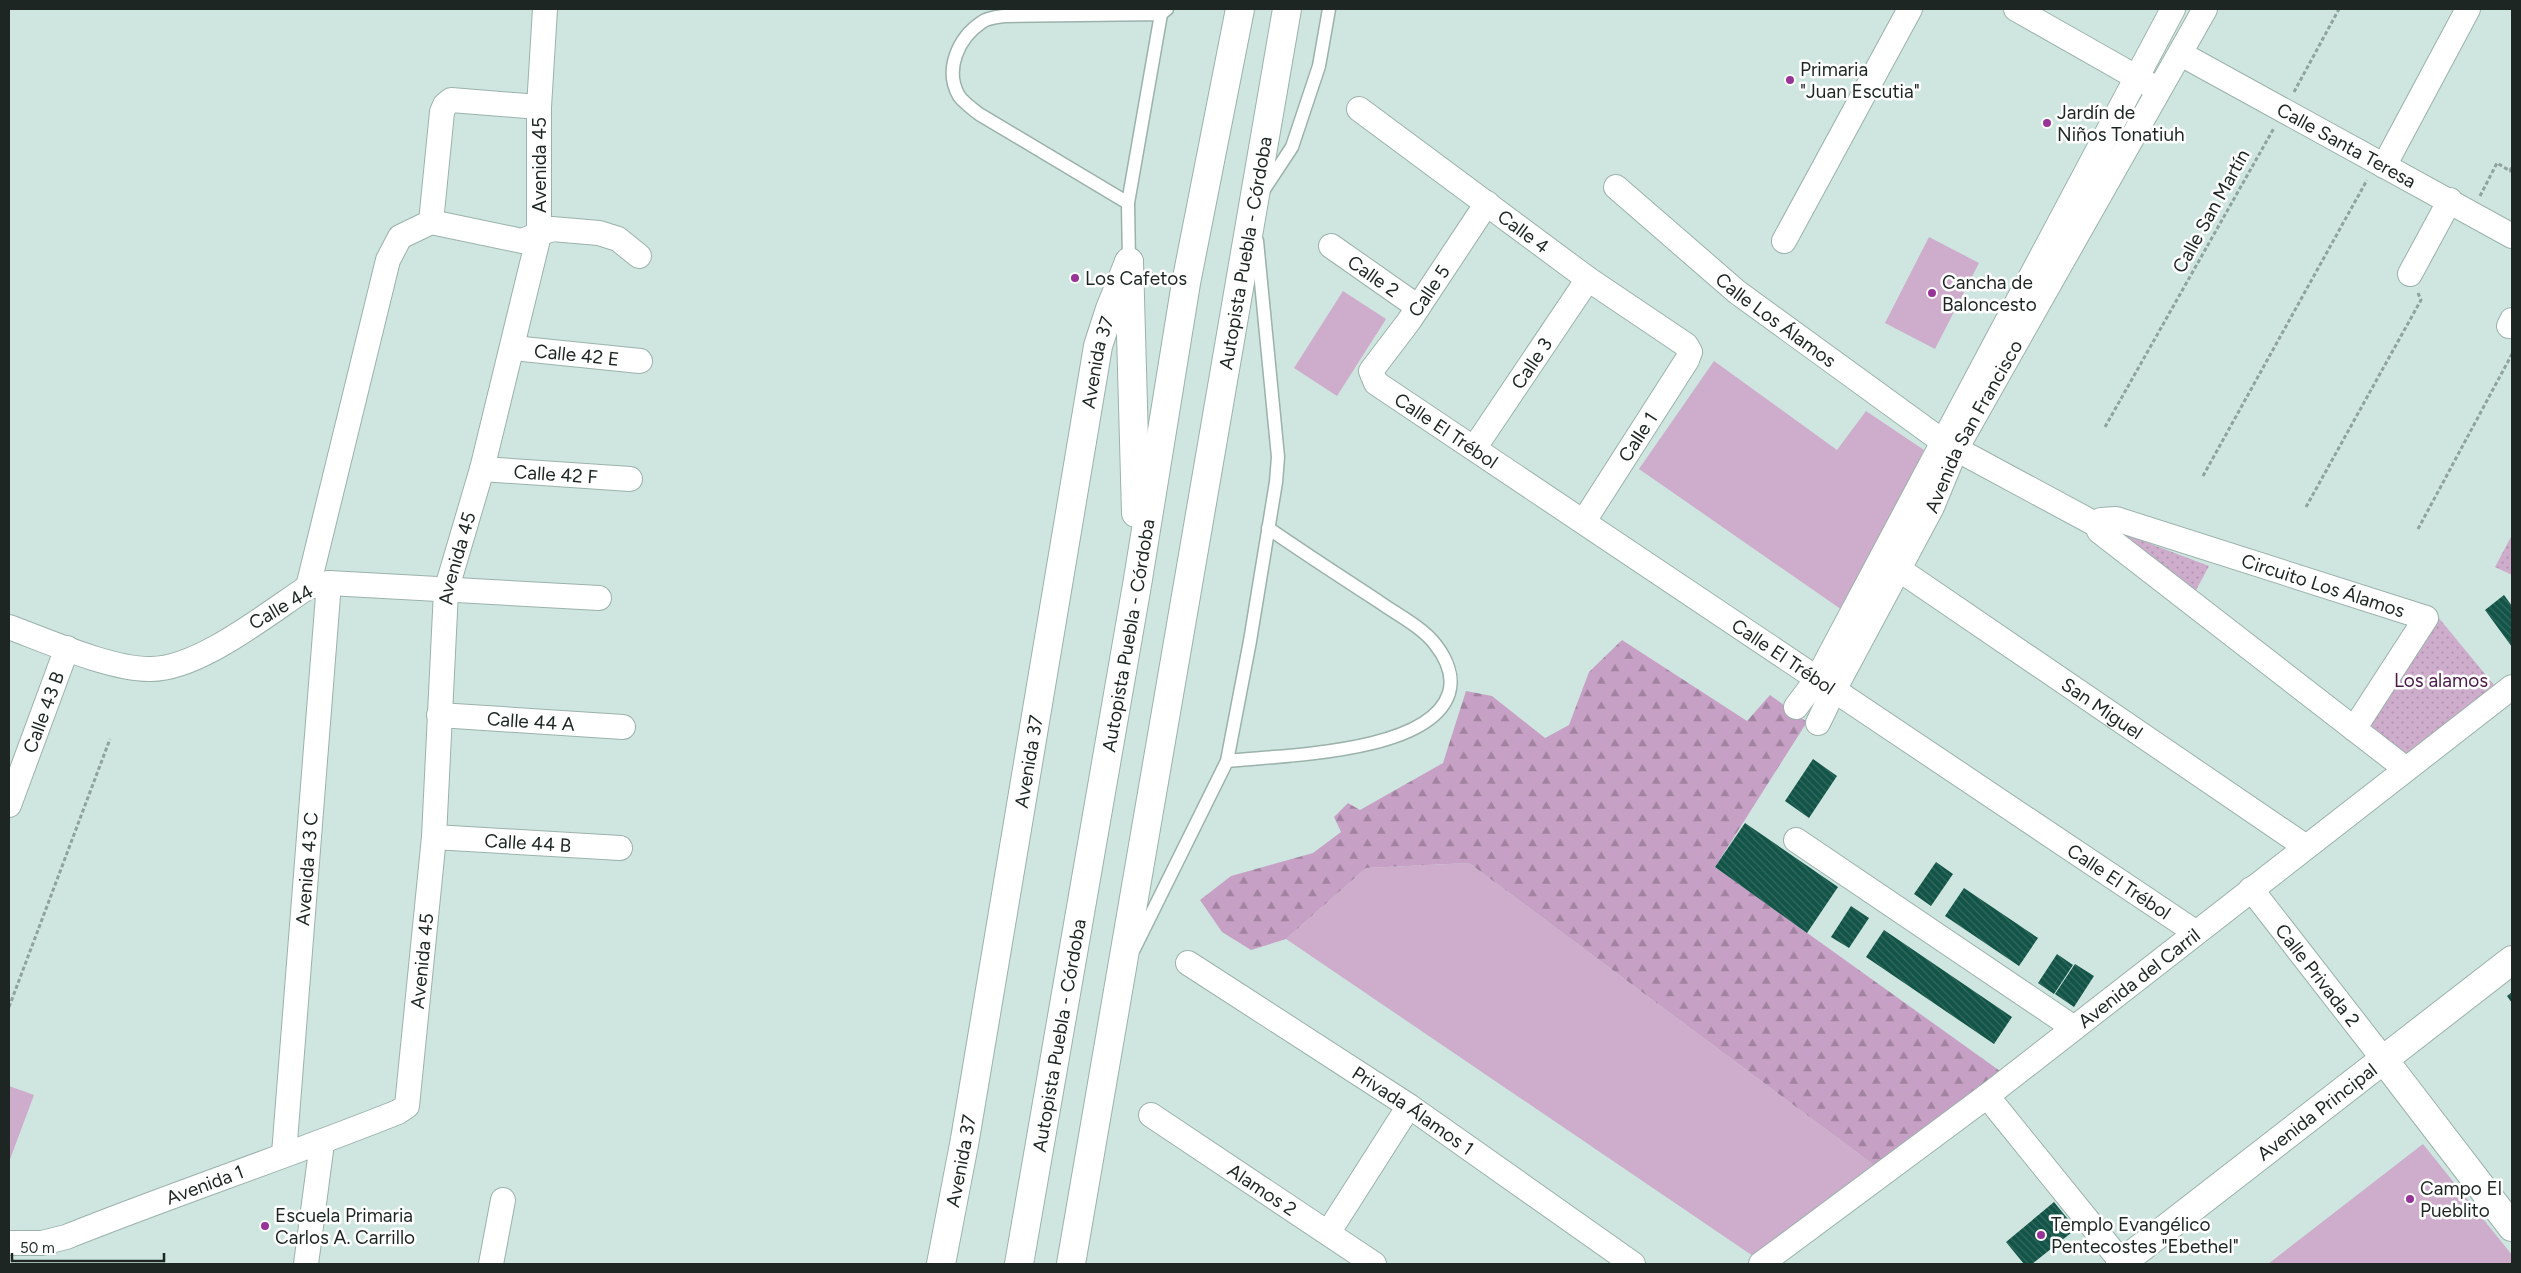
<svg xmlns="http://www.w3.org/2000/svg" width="2521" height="1273" font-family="Figtree,sans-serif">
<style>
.green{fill:#ceaccc}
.forest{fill:url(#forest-firs)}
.park{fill:url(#park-dots)}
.building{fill:url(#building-back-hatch)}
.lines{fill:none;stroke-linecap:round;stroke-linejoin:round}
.service-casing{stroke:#9bb2ab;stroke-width:15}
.minor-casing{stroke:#9bb2ab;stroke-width:26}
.tertiary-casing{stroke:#9bb2ab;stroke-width:30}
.motorway-casing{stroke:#9bb2ab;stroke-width:30}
.path{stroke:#90a29d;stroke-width:3;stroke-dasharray:4 2.5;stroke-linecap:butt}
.service{stroke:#fff;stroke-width:12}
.minor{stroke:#fff;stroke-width:24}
.tertiary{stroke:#fff;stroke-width:28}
.motorway{stroke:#fff;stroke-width:28}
.poi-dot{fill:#983398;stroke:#fff;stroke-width:2}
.labels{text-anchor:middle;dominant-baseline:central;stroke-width:5;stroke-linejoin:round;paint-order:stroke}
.poi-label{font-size:19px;fill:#1d2623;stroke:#fff;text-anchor:start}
.street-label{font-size:19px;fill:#1d2623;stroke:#fff}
.park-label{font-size:19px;fill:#4a1a49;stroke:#fff}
</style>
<defs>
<pattern id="forest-firs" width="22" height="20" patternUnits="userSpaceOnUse" patternTransform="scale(1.25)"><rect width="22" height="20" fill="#c7a0c5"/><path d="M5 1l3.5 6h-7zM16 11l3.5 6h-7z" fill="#a182a0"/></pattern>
<pattern id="park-dots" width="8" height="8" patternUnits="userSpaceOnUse" patternTransform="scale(1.25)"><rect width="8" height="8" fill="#ceaccc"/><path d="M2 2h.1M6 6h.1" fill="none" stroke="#b094af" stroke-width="1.8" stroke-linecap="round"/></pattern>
<pattern id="building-back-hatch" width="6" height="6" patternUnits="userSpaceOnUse" patternTransform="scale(1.25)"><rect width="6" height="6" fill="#125447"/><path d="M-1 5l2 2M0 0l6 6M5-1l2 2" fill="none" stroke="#34695f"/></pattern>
</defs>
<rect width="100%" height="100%" fill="#cee6df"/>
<path class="green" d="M 1929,237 L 1979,263 L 1935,349 L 1885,323 Z
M 1343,291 L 1386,319 L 1337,396 L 1294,368 Z
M 1714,361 L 1837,450 L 1866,411 L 1924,450 L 1845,612 L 1639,469 Z
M 1469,863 L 1875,1166 L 1753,1256 L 1286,939 L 1366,868 Z
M 9,1086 L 34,1095 L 9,1162 Z
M 2423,1144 L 2512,1255 L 2512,1264 L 2268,1264 Z"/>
<path class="forest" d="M 1622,640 L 1747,721 L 1770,695 L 1807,722 L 1715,867 L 2000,1071 L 1875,1166 L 1469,863 L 1366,868 L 1286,939 L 1251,950 L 1222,932 L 1200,900 L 1231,876 L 1313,853 L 1341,832 L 1334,817 L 1348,803 L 1360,810 L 1443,763 L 1466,691 L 1492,696 L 1545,738 L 1569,725 L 1589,672 Z"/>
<path class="park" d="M 2122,533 L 2209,566 L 2195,592 Z
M 2512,535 L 2512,575 L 2495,567 Z
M 2438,617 L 2494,685 L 2405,756 L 2365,727 Z"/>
<path class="building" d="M 2504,595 L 2512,606 L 2512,647 L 2485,610 Z
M 1813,759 L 1837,776 L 1809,818 L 1785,801 Z
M 1745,823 L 1838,887 L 1807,933 L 1715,867 Z
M 1936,862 L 1953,874 L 1931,906 L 1914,894 Z
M 1964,888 L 2038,938 L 2019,966 L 1945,916 Z
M 1851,906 L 1869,918 L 1849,948 L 1831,937 Z
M 1884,930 L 2012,1017 L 1994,1044 L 1866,957 Z
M 2057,954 L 2073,965 L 2054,994 L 2038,983 Z
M 2075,964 L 2094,976 L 2074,1007 L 2055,994 Z
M 2512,992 L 2512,1003 L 2507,996 Z
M 2054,1202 L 2076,1229 L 2032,1264 L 2024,1264 L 2006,1242 Z"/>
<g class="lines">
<defs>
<path id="service" d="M 1263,191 L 1292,147 L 1319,66 L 1329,9
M 1128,203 L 979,114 C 973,109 964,103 959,96 C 944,70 958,38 982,22 C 987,18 997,17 1004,16 L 1161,14
M 1129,262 L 1128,203 L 1161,14 L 1167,9
M 1227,761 C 1281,755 1430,754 1449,693 C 1454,676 1446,658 1435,644 C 1422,627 1396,614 1378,601 C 1341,577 1304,553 1268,528
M 1134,949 L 1227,761 L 1250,641 L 1276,482 L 1278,457 L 1257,241"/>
<g id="minor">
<path d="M 2016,9 L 2150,85"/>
<path id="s1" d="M 2181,54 L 2512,236"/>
<path id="s2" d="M 1359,109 L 1588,279 L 1686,345 L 1690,352 L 1687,360 L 1584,521"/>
<path d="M 2384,166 L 2468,9"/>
<path id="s3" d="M 1616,187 L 1737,292 L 1942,441"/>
<path id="s4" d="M 1487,203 L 1409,321 L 1371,371 L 1376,383 L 2195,932"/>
<path d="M 431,222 L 522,241 L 552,229 L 599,233 L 618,239 L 639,256"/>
<path d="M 431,222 L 442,112 L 445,105 L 451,100 L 539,107"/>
<path d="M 1784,241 L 1910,9"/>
<path id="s5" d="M 1331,246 L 1418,307"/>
<path d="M 2410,274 L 2450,200"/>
<path d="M 2509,326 L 2512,320"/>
<path id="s6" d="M 513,348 L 640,361"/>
<path id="s7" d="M 1475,447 L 1588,279"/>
<path d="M 1956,449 L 2097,525 L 2099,531 L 2406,769"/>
<path id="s8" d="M 482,469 L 630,479"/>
<path id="s9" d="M 2097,525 L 2101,520 L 2116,519 L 2426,618 L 2354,729"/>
<path id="s10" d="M 1900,570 L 2306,847"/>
<path d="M 308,587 L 388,260 L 400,237 L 431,222"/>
<path d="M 9,627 C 47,641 112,670 151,669 C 199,669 267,614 308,587 L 329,583 L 599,598"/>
<path d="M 1796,707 L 1817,679 L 2173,9"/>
<path id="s11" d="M 439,715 L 623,727"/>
<path id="s12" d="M 1818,723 L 1834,690 L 1932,507 L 1956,449 L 2205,9"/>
<path id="s13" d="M 9,805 L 67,648"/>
<path id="s14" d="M 434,837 L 620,848"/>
<path d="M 1796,840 L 2074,1028"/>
<path id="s15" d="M 2251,889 L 2384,1060"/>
<path id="s16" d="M 1188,963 L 1409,1106 L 1633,1264"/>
<path d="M 1987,1096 L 2123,1264"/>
<path id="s17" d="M 1151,1115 L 1374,1264"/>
<path id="s18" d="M 284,1154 L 329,583"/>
<path d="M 1328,1233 L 1409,1106"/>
<path id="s19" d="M 9,1243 L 42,1243 L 66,1237 C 176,1193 288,1156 398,1112 L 407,1106 L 434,837 L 446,591 L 482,469 L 539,235 L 539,107 L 545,9"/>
<path d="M 306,1264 L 322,1143"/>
<path d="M 491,1264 L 503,1200"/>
<path id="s20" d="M 1761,1264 L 1987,1096 L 2512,687"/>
</g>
<g id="tertiary">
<path d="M 2384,1060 L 2512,1227"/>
<path id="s21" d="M 941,1264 L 965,1139 L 1098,346 L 1110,309 L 1129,262"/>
<path id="s22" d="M 2120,1264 L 2512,960"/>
</g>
<g id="motorway">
<path d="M 1129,262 L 1136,513"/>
<path id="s23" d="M 1019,1264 L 1137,585 L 1186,283 L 1240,9"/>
<path id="s24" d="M 1071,1264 L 1287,9"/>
</g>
</defs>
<use href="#service" class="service-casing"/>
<use href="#minor" class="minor-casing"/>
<use href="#tertiary" class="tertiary-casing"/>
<use href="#motorway" class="motorway-casing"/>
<path class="path" d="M 2294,92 L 2339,9
M 2480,196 L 2497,163 L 2510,171 L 2512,167
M 2105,427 L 2274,128
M 2203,476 L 2367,180
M 2306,507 L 2421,300 L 2418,293
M 2418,529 L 2512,354
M 9,1007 L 110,739"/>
<use href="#service" class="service"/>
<use href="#minor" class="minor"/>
<use href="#tertiary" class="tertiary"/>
<use href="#motorway" class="motorway"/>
</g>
<g class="poi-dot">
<circle cx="1790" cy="80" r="5"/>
<circle cx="2047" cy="123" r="5"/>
<circle cx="1075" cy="278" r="5"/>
<circle cx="1932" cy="293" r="5"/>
<circle cx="2410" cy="1199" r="5"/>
<circle cx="265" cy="1226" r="5"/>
<circle cx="2041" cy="1235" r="5"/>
</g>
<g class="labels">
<g class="poi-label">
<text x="1800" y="69">Primaria<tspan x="1800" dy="22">"Juan Escutia"</tspan></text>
<text x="2057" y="112">Jardín de<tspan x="2057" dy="22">Niños Tonatiuh</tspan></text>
<text x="1085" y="278">Los Cafetos</text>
<text x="1942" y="282">Cancha de<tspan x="1942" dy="22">Baloncesto</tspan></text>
<text x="2420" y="1188">Campo El<tspan x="2420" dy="22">Pueblito</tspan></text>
<text x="275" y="1215">Escuela Primaria<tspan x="275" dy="22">Carlos A. Carrillo</tspan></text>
<text x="2051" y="1224">Templo Evangélico<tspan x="2051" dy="22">Pentecostes "Ebethel"</tspan></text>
</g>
<g class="street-label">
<text stroke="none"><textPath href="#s1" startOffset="189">Calle Santa Teresa</textPath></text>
<text transform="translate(539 165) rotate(-90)">Avenida 45</text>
<text transform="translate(2211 211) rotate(-61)">Calle San Martín</text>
<text stroke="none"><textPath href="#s2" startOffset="205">Calle 4</textPath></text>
<text stroke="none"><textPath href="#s24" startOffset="1026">Autopista Puebla - Córdoba</textPath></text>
<text stroke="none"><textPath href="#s5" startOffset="52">Calle 2</textPath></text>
<text transform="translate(1429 291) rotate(-56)">Calle 5</text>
<text stroke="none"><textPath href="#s3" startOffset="208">Calle Los Álamos</textPath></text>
<text stroke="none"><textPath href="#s6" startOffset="64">Calle 42 E</textPath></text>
<text stroke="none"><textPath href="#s21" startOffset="915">Avenida 37</textPath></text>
<text stroke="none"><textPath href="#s7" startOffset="101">Calle 3</textPath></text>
<text stroke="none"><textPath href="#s12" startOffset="335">Avenida San Francisco</textPath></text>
<text stroke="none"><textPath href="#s4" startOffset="302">Calle El Trébol</textPath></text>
<text transform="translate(1638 437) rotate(-57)">Calle 1</text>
<text stroke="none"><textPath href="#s8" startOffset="74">Calle 42 F</textPath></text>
<text stroke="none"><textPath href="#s19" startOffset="974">Avenida 45</textPath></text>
<text stroke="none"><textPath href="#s9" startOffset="239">Circuito Los Álamos</textPath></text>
<text transform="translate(281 607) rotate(-30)">Calle 44</text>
<text stroke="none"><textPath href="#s23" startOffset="638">Autopista Puebla - Córdoba</textPath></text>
<text stroke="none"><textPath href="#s4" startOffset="708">Calle El Trébol</textPath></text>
<text stroke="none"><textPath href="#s10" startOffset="245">San Miguel</textPath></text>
<text stroke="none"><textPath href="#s13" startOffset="99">Calle 43 B</textPath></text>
<text stroke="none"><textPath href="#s11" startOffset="92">Calle 44 A</textPath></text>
<text stroke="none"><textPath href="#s21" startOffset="510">Avenida 37</textPath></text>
<text stroke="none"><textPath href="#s14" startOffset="94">Calle 44 B</textPath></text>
<text stroke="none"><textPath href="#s18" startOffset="286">Avenida 43 C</textPath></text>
<text stroke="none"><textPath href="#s4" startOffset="1112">Calle El Trébol</textPath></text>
<text stroke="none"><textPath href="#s19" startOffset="569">Avenida 45</textPath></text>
<text stroke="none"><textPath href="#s15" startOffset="109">Calle Privada 2</textPath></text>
<text stroke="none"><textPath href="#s20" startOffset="474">Avenida del Carril</textPath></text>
<text stroke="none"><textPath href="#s23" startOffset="232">Autopista Puebla - Córdoba</textPath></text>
<text stroke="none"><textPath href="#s16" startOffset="269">Privada Álamos 1</textPath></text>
<text stroke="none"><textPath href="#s22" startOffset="249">Avenida Principal</textPath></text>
<text stroke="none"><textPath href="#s21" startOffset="105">Avenida 37</textPath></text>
<text stroke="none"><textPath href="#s19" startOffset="206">Avenida 1</textPath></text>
<text stroke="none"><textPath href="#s17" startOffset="134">Alamos 2</textPath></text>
</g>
<g class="park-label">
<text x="2441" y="680">Los alamos</text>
</g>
</g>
<rect width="2521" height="1273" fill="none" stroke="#1d2623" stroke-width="20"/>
<path d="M12 1253v8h152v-8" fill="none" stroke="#1d2623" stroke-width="2.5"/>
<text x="20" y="1253" font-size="15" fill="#1d2623" stroke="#ffffff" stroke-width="4" paint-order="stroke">50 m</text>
</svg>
